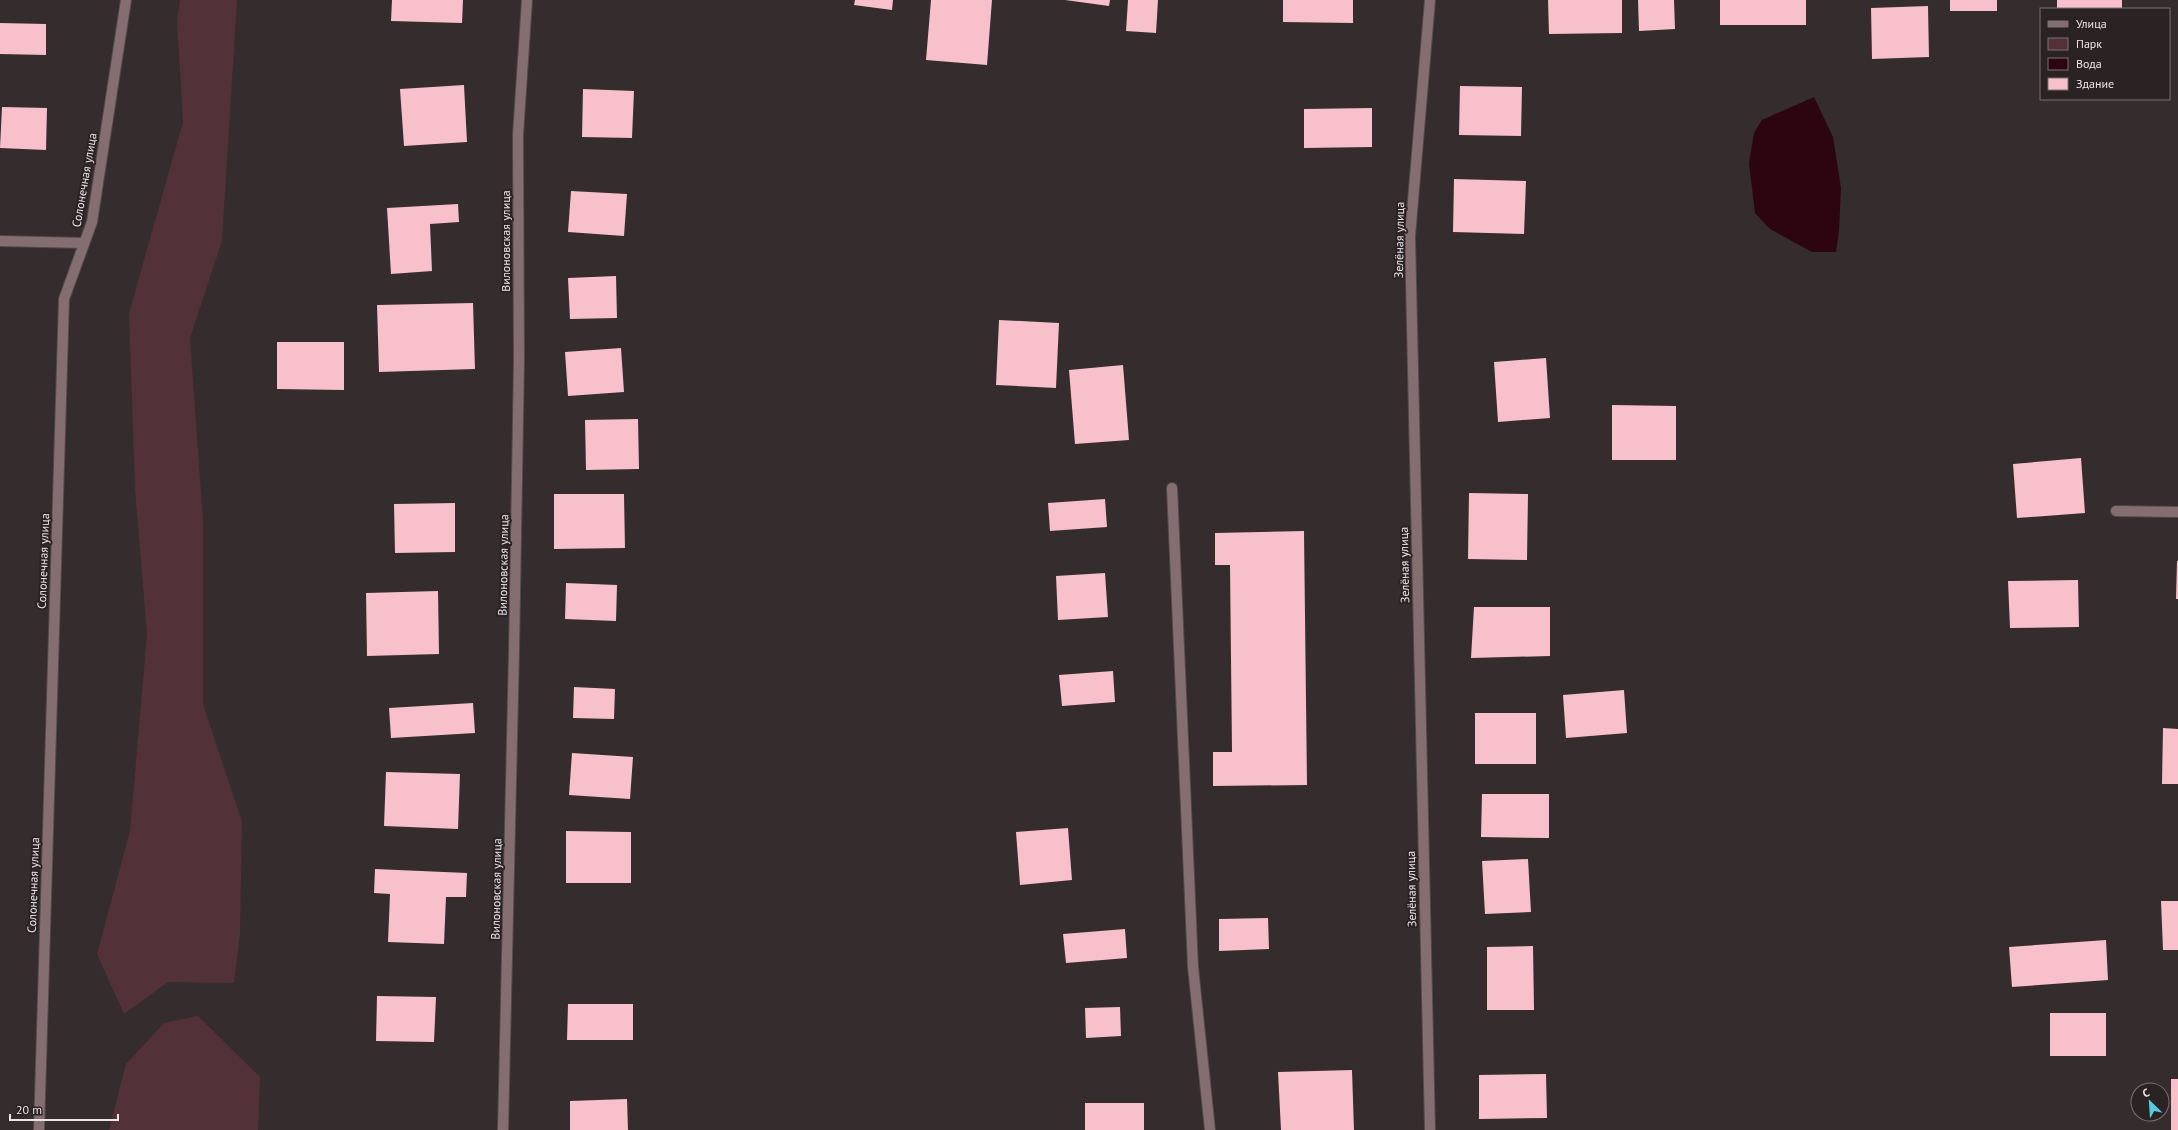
<svg xmlns="http://www.w3.org/2000/svg" width="2178" height="1130" font-family="'PT Sans',sans-serif">
<style>
.green{fill:#523138}
.water{fill:#2c0511}
.building{fill:#f7c0ca}
.lines{fill:none;stroke-linecap:round;stroke-linejoin:round}
.minor-casing{stroke:#524a4b;stroke-width:12}
.minor{stroke:#856e72;stroke-width:10}
.labels{text-anchor:middle;dominant-baseline:central;stroke-width:4;stroke-linejoin:round;paint-order:stroke}
.street-label{font-size:12px;fill:#ece6e7;stroke:#2b2224}
</style>
<rect width="100%" height="100%" fill="#352c2d"/>
<path class="green" d="M 180,0 L 237,0 L 222,241 L 190,338 L 203,521 L 203,704 L 242,822 L 240,933 L 234,983 L 168,982 L 124,1014 L 97,954 L 130,831 L 147,634 L 135,489 L 129,313 L 183,122 L 177,21 Z
M 198,1016 L 260,1077 L 258,1130 L 109,1130 L 126,1064 L 164,1023 Z"/>
<path class="water" d="M 1814,97 L 1833,137 L 1841,188 L 1839,231 L 1836,252 L 1812,252 L 1770,229 L 1755,213 L 1749,163 L 1754,133 L 1762,120 Z"/>
<path class="building" d="M 392,0 L 463,0 L 462,23 L 391,21 Z
M 855,0 L 893,0 L 892,10 L 854,5 Z
M 931,0 L 992,0 L 987,65 L 926,60 Z
M 1065,0 L 1110,0 L 1109,6 Z
M 1128,0 L 1158,0 L 1156,33 L 1126,31 Z
M 1283,0 L 1353,0 L 1353,23 L 1283,22 Z
M 1548,0 L 1622,0 L 1622,33 L 1549,34 Z
M 1638,0 L 1674,0 L 1675,29 L 1639,31 Z
M 1720,0 L 1806,0 L 1806,25 L 1720,25 Z
M 1950,0 L 1997,0 L 1997,11 L 1950,11 Z
M 2057,0 L 2122,0 L 2122,9 L 2057,9 Z
M 1928,6 L 1929,57 L 1872,59 L 1871,8 Z
M 0,23 L 46,24 L 46,55 L 0,54 Z
M 464,85 L 467,142 L 404,146 L 400,89 Z
M 1460,86 L 1522,87 L 1521,136 L 1459,135 Z
M 583,89 L 634,91 L 632,138 L 582,137 Z
M 2,107 L 47,108 L 46,150 L 0,148 Z
M 1372,108 L 1372,147 L 1304,148 L 1304,109 Z
M 1454,179 L 1526,181 L 1524,234 L 1453,232 Z
M 571,191 L 627,194 L 624,236 L 568,232 Z
M 458,204 L 459,222 L 430,224 L 432,271 L 391,274 L 387,208 Z
M 616,276 L 617,318 L 570,319 L 568,278 Z
M 473,303 L 475,369 L 379,372 L 377,305 Z
M 999,320 L 1059,323 L 1056,388 L 996,385 Z
M 277,342 L 344,342 L 344,390 L 277,389 Z
M 621,348 L 624,392 L 568,396 L 565,352 Z
M 1546,358 L 1550,418 L 1498,422 L 1494,362 Z
M 1123,365 L 1129,440 L 1075,444 L 1069,370 Z
M 1612,405 L 1676,406 L 1676,460 L 1612,460 Z
M 638,419 L 639,469 L 586,470 L 585,420 Z
M 2081,458 L 2085,513 L 2017,518 L 2013,464 Z
M 1469,493 L 1528,494 L 1527,560 L 1468,559 Z
M 554,494 L 624,494 L 625,548 L 554,549 Z
M 1105,499 L 1107,527 L 1050,531 L 1048,503 Z
M 455,503 L 455,552 L 395,553 L 394,504 Z
M 1304,531 L 1307,785 L 1213,786 L 1213,752 L 1232,752 L 1230,565 L 1215,565 L 1215,533 Z
M 2177,561 L 2178,561 L 2178,599 L 2176,599 Z
M 1105,573 L 1108,617 L 1058,620 L 1056,576 Z
M 2078,580 L 2079,627 L 2010,628 L 2008,581 Z
M 566,583 L 617,585 L 616,621 L 565,619 Z
M 438,591 L 439,654 L 367,656 L 366,593 Z
M 1474,607 L 1550,607 L 1550,656 L 1471,658 Z
M 1113,671 L 1115,702 L 1062,706 L 1059,675 Z
M 574,687 L 615,689 L 614,719 L 573,718 Z
M 1624,690 L 1627,733 L 1566,738 L 1563,695 Z
M 473,703 L 475,733 L 391,738 L 389,708 Z
M 1475,713 L 1536,713 L 1536,764 L 1475,764 Z
M 2163,728 L 2178,729 L 2178,784 L 2162,784 Z
M 572,753 L 633,757 L 630,799 L 569,795 Z
M 386,772 L 460,774 L 458,829 L 384,826 Z
M 1482,794 L 1549,794 L 1549,838 L 1481,837 Z
M 1068,828 L 1072,880 L 1020,885 L 1016,832 Z
M 566,831 L 631,832 L 631,883 L 566,883 Z
M 1528,859 L 1531,912 L 1485,914 L 1482,861 Z
M 375,869 L 467,873 L 466,897 L 446,897 L 444,944 L 388,942 L 390,894 L 374,893 Z
M 2161,901 L 2178,901 L 2178,950 L 2163,950 Z
M 1268,918 L 1269,949 L 1219,951 L 1219,919 Z
M 1125,929 L 1127,958 L 1066,963 L 1063,934 Z
M 2106,940 L 2108,980 L 2012,987 L 2009,947 Z
M 1533,946 L 1534,1010 L 1487,1010 L 1487,947 Z
M 377,996 L 436,997 L 434,1042 L 376,1041 Z
M 568,1004 L 633,1004 L 633,1040 L 567,1040 Z
M 1120,1007 L 1121,1036 L 1086,1038 L 1085,1008 Z
M 2050,1013 L 2106,1013 L 2106,1056 L 2050,1056 Z
M 1352,1070 L 1354,1130 L 1281,1130 L 1278,1072 Z
M 1546,1074 L 1547,1118 L 1479,1119 L 1479,1075 Z
M 2171,1079 L 2178,1079 L 2178,1130 L 2171,1130 Z
M 627,1099 L 628,1130 L 570,1130 L 570,1101 Z
M 1085,1103 L 1144,1103 L 1144,1130 L 1085,1130 Z"/>
<g class="lines">
<defs>
<path id="minor" d="M 1430,0 L 1410,236 L 1430,1130
M 0,241 L 84,243
M 1172,488 L 1193,967 L 1210,1130
M 2116,511 L 2178,512
M 39,1130 L 64,299 L 92,222 L 126,0
M 503,1130 L 514,652 L 519,361 L 518,135 L 527,0"/>
</defs>
<use href="#minor" class="minor-casing"/>
<use href="#minor" class="minor"/>
</g>
<g class="labels">
<g class="street-label">
<text transform="translate(84 180) rotate(-80)">Солонечная улица</text>
<text transform="translate(1399 240) rotate(-89)">Зелёная улица</text>
<text transform="translate(505 241) rotate(-90)">Вилоновская улица</text>
<text transform="translate(43 561) rotate(-88)">Солонечная улица</text>
<text transform="translate(503 565) rotate(-89)">Вилоновская улица</text>
<text transform="translate(1404 565) rotate(-91)">Зелёная улица</text>
<text transform="translate(33 885) rotate(-88)">Солонечная улица</text>
<text transform="translate(496 889) rotate(-89)">Вилоновская улица</text>
<text transform="translate(1411 889) rotate(-91)">Зелёная улица</text>
</g>
</g>
<rect x="2040" y="8" width="130" height="92" fill="#2b2224" stroke="#787072"/>
<rect x="2048" y="21" width="20" height="6" fill="#856e72" stroke="#787072"/>
<text x="2076" y="28" font-size="12" fill="#ece6e7">Улица</text>
<rect x="2048" y="38" width="20" height="12" fill="#523138" stroke="#787072"/>
<text x="2076" y="48" font-size="12" fill="#ece6e7">Парк</text>
<rect x="2048" y="58" width="20" height="12" fill="#2c0511" stroke="#787072"/>
<text x="2076" y="68" font-size="12" fill="#ece6e7">Вода</text>
<rect x="2048" y="78" width="20" height="12" fill="#f7c0ca" stroke="#787072"/>
<text x="2076" y="88" font-size="12" fill="#ece6e7">Здание</text>
<g transform="translate(2150 1102) rotate(335)"><circle r="19" fill="#2b2224" stroke="#787072"/>
<path d="M0-3L7 15L0 10L-7 15Z" fill="#58c9e3"/>
<text y="-6" font-size="11" font-weight="bold" text-anchor="middle" fill="#ece6e7">С</text>
</g>
<path d="M10 1114v6h108v-6" fill="none" stroke="#ece6e7" stroke-width="2"/>
<text x="16" y="1114" font-size="12" fill="#ece6e7" stroke="#2b2224" stroke-width="3" paint-order="stroke">20 m</text>
</svg>
